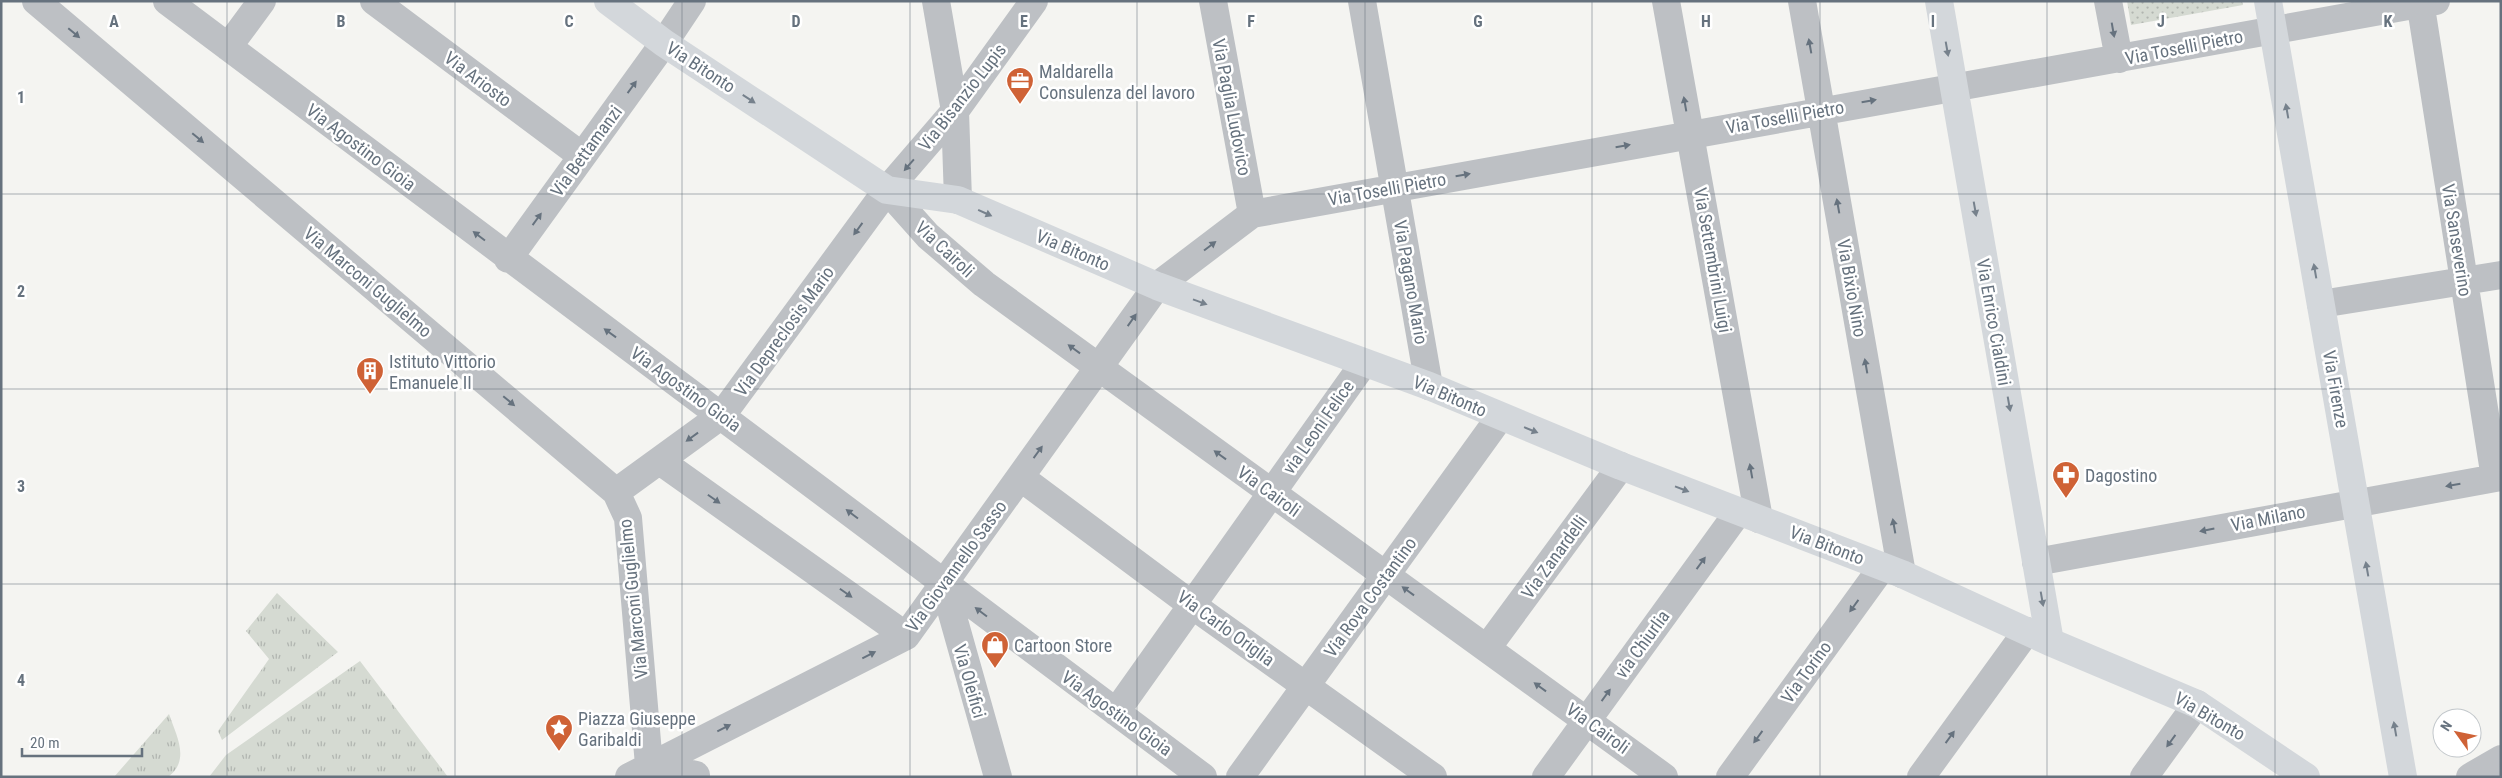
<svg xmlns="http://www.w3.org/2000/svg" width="2502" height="778" font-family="'Roboto Condensed',sans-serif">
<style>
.grass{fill:url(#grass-tufts)}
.park{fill:url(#park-dots)}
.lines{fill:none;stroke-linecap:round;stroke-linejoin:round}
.street{stroke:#bdc0c4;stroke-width:28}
.secondary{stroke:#d3d7db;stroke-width:28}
.oneway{fill:#66727e}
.oneway2{fill:#76818c}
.grid{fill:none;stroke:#66727e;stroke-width:1;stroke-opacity:0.55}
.labels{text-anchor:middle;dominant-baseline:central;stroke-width:5;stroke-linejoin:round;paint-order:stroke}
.street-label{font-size:18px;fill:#66727e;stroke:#fff}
.poi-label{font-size:18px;fill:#66727e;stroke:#fff;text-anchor:start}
.grid-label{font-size:16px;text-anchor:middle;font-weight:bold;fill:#66727e;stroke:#fff;stroke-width:5;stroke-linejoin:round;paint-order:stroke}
</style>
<defs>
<pattern id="grass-tufts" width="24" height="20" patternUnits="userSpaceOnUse" patternTransform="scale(1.25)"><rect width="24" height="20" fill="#d5dad2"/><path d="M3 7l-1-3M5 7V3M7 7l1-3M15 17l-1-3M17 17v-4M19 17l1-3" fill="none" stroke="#b1b5b0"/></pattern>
<pattern id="park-dots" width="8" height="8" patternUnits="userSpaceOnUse" patternTransform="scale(1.25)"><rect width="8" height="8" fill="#d5dad2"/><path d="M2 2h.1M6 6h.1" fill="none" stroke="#b1b5b0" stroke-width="1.8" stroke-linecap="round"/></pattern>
</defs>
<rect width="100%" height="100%" fill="#f4f4f1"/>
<path class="grass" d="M 277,593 L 338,652 L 222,740 L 218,731 L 269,659 L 246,631 Z
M 360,661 L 448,777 L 209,777 L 226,755 Z
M 169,714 C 176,735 191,760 168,777 L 114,777 Z"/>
<path class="park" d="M 2127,1 L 2242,1 L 2243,5 L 2131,25 Z"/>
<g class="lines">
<path class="street" d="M 36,1 L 616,492 L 628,518 L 650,777
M 167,1 L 1203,777
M 374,1 L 582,156
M 936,1 L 955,111 L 958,200
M 1213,1 L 1252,214
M 1362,1 L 1429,386
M 1666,1 L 1759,519
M 1802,1 L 1902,574
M 2108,1 L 2119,59
M 2420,1 L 2495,478
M 228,47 L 262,1
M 887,190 L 928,236 L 984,284 L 1664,777
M 508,259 L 664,43 L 692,1
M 2321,304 L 2501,275
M 660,461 L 906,636
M 1020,477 L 1192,605 L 1433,777
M 616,492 L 722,415 L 887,190 L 955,111 L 1034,1
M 2036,562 L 2501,477
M 944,585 L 998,777
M 1487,648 L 1621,466
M 1116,712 L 1364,363
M 649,765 L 696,775
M 629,777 L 906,636 L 1157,286 L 1252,214 L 2436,1
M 1240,777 L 1500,417
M 1546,777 L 1739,511
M 1730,777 L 1883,566
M 1921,777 L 2027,631
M 2144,777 L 2197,704
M 2470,777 L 2501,759"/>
<path class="secondary" d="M 608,1 L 664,43 L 887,190 L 958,200 L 1157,286 L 1429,386 L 1621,466 L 1902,574 L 2050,642 L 2197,704 L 2306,777
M 1939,1 L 2050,642
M 2268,1 L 2403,777"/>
</g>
<defs><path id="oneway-solid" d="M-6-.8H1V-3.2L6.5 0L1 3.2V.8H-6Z" transform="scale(1.25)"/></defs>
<g class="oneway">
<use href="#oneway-solid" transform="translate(2113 30) rotate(80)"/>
<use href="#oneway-solid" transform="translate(74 33) rotate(40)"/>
<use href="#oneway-solid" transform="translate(1810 46) rotate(-100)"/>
<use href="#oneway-solid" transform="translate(632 87) rotate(-54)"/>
<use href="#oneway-solid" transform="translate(1869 101) rotate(-10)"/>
<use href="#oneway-solid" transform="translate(1685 104) rotate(-100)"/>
<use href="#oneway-solid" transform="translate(198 138) rotate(40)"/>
<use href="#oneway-solid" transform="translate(1623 146) rotate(-10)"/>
<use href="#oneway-solid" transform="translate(909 165) rotate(131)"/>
<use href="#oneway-solid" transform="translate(1463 175) rotate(-10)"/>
<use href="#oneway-solid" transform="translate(1838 206) rotate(-100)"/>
<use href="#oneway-solid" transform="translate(537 219) rotate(-54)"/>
<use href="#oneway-solid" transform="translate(858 229) rotate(126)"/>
<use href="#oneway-solid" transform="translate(479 236) rotate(-143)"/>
<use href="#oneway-solid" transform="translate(1210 246) rotate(-37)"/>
<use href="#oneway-solid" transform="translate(1132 320) rotate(-55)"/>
<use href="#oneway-solid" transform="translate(610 333) rotate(-144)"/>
<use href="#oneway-solid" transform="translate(1074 349) rotate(-144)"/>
<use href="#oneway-solid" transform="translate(1866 366) rotate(-100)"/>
<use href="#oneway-solid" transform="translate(509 401) rotate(40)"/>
<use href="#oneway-solid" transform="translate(692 437) rotate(144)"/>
<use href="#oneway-solid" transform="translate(1038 452) rotate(-54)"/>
<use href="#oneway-solid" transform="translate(1220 455) rotate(-144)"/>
<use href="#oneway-solid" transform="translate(1751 471) rotate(-100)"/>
<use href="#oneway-solid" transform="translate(2453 485) rotate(170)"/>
<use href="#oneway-solid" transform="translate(714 499) rotate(35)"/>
<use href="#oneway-solid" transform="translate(852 514) rotate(-143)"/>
<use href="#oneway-solid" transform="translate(1894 526) rotate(-100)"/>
<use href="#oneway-solid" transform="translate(2207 530) rotate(169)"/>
<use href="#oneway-solid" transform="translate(1701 563) rotate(-54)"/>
<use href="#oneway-solid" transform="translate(1408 591) rotate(-144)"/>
<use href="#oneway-solid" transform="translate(846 593) rotate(35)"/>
<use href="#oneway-solid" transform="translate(1854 606) rotate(126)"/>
<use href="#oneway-solid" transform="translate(981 612) rotate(-143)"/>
<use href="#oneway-solid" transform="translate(869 655) rotate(-27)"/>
<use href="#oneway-solid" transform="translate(1540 687) rotate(-144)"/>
<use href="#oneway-solid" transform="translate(1606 695) rotate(-54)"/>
<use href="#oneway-solid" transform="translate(724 728) rotate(-27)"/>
<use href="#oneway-solid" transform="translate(1758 737) rotate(126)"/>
<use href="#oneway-solid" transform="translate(1950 737) rotate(-54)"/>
<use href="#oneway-solid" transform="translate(2171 741) rotate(126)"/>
</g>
<g class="oneway2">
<use href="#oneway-solid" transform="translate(1947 49) rotate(80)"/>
<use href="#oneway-solid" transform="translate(749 99) rotate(33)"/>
<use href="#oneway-solid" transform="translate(2287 111) rotate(-100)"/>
<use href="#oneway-solid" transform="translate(1975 209) rotate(80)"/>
<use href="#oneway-solid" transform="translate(985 213) rotate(24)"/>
<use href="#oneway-solid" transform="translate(2315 271) rotate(-100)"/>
<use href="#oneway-solid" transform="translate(1200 302) rotate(20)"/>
<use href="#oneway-solid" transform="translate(2009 404) rotate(80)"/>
<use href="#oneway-solid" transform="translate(1531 430) rotate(22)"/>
<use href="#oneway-solid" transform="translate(1682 489) rotate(21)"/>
<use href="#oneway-solid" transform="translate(2367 569) rotate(-100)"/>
<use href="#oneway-solid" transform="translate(2042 599) rotate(80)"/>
<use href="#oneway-solid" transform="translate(2395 729) rotate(-100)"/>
</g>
<path class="grid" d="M 227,1 L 227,777M 455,1 L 455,777M 682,1 L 682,777M 910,1 L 910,777M 1137,1 L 1137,777M 1365,1 L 1365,777M 1592,1 L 1592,777M 1820,1 L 1820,777M 2047,1 L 2047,777M 2275,1 L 2275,777M 1,194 L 2501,194M 1,389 L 2501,389M 1,584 L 2501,584"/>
<defs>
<symbol id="office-pin" viewBox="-11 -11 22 30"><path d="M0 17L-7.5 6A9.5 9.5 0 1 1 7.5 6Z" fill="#cf6236" stroke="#fff"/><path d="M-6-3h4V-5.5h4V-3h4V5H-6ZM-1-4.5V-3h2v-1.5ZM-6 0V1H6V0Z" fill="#fff"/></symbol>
<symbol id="building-pin" viewBox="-11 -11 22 30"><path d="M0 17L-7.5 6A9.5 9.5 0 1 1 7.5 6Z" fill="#cf6236" stroke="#fff"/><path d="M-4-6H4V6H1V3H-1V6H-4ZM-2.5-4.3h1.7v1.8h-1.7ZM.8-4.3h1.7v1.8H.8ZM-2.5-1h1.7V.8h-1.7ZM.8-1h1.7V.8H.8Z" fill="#fff"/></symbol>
<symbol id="pharmacy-pin" viewBox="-11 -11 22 30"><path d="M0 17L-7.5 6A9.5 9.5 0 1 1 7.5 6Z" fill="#cf6236" stroke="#fff"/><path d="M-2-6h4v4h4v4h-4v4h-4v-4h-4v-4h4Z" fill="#fff"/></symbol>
<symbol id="shop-pin" viewBox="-11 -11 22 30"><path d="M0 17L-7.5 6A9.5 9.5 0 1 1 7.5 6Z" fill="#cf6236" stroke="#fff"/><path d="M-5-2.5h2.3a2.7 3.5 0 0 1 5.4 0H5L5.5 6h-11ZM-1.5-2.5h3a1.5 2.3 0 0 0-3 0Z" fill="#fff"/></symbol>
<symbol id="sight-pin" viewBox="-11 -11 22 30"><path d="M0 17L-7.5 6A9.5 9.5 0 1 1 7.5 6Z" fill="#cf6236" stroke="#fff"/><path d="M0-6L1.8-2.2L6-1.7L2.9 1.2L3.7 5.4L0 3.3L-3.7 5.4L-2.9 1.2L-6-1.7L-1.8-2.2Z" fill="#fff"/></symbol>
</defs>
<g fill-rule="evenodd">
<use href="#office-pin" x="1004" y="65" width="32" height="43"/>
<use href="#building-pin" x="354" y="355" width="32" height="43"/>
<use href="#pharmacy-pin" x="2050" y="459" width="32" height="43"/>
<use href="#shop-pin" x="979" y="629" width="32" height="43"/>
<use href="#sight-pin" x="543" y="712" width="32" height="43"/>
</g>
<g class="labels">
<g class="street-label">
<text transform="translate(2184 47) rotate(-11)">Via Toselli Pietro</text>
<text transform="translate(701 67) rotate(33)">Via Bitonto</text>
<text transform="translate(478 79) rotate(37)">Via Ariosto</text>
<text transform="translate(962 97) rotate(-52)">Via Bisanzio Lupis</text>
<text transform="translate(1232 107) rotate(79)">Via Paglia Ludovico</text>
<text transform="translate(1785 117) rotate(-10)">Via Toselli Pietro</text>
<text transform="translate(361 147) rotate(37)">Via Agostino Gioia</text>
<text transform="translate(586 151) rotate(-54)">Via Bettamanzi</text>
<text transform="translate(1387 189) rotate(-10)">Via Toselli Pietro</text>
<text transform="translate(2457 240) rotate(81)">Via Sanseverino</text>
<text transform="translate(945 249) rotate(43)">Via Cairoli</text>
<text transform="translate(1073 250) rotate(23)">Via Bitonto</text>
<text transform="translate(1713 260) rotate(80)">Via Settembrini Luigi</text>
<text transform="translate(368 282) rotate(40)">Via Marconi Guglielmo</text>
<text transform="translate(1411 282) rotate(80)">Via Pagano Mario</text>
<text transform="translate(1852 288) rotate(80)">Via Bixio Nino</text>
<text transform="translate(1994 322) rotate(80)">Via Enrico Cialdini</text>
<text transform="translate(784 331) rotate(-54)">Via Depreclosis Mario</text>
<text transform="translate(686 389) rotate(36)">Via Agostino Gioia</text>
<text transform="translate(2336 389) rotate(80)">Via Firenze</text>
<text transform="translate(1450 396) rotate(23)">Via Bitonto</text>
<text transform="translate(1318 427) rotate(-55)">via Leoni Felice</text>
<text transform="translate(1269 491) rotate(36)">Via Cairoli</text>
<text transform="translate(2268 518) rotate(-11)">Via Milano</text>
<text transform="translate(1827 545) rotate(21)">Via Bitonto</text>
<text transform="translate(1554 557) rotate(-54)">Via Zanardelli</text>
<text transform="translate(956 566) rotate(-54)">Via Giovannello Sasso</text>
<text transform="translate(1370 597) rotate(-54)">Via Rova Costantino</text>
<text transform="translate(633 599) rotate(-96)">Via Marconi Guglielmo</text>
<text transform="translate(1226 628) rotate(36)">Via Carlo Origlia</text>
<text transform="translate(1642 644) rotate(-54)">via Chiurlia</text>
<text transform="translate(1806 672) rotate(-54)">Via Torino</text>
<text transform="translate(970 681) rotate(74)">Via Oleifici</text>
<text transform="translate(1117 713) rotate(36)">Via Agostino Gioia</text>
<text transform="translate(2210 716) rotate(30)">Via Bitonto</text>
<text transform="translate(1598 728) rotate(36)">Via Cairoli</text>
</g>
<g class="poi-label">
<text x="1039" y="71">Maldarella<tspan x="1039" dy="21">Consulenza del lavoro</tspan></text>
<text x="389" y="361">Istituto Vittorio<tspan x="389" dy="21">Emanuele II</tspan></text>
<text x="2085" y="475">Dagostino</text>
<text x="1014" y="645">Cartoon Store</text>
<text x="578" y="718">Piazza Giuseppe<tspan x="578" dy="21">Garibaldi</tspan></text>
</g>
</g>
<g class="grid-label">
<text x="114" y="27">A</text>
<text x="341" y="27">B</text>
<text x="569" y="27">C</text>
<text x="796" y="27">D</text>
<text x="1024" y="27">E</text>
<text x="1251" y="27">F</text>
<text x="1478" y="27">G</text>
<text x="1706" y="27">H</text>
<text x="1933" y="27">I</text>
<text x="2161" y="27">J</text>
<text x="2388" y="27">K</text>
<text x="21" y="103">1</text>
<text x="21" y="297">2</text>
<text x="21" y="492">3</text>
<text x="21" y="686">4</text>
</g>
<rect width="2502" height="778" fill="none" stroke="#66727e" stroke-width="5"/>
<g transform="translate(2457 733) rotate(303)"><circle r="24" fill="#ffffff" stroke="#c2c7cb"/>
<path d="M0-4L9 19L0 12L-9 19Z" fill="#cf6236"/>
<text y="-8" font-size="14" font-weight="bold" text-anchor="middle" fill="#66727e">N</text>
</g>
<path d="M22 748v8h120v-8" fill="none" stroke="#66727e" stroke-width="2.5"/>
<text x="30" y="748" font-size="15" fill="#66727e" stroke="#ffffff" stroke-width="4" paint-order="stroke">20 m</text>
</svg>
